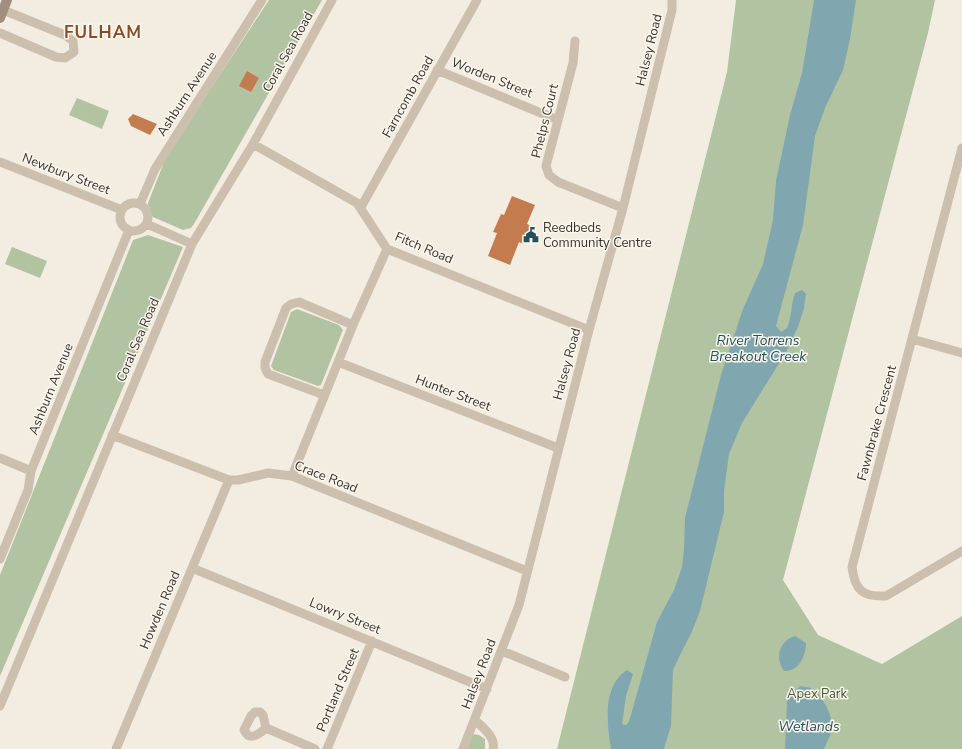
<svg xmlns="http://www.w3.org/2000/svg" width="962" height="749" font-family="'Nunito Sans',sans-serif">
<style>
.green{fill:#b2c3a1}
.water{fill:#80a7b0}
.building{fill:#c47c4e}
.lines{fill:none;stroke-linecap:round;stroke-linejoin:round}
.street{stroke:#ccbfad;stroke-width:9}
.secondary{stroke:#a08f7e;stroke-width:10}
.labels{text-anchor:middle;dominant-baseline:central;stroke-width:3;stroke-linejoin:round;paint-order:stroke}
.street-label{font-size:13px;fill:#3a322b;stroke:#faf7ee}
.poi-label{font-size:13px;fill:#3a322b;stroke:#faf7ee;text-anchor:start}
.park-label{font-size:13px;fill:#43582f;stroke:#faf7ee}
.water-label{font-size:14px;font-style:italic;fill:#214f5c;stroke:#faf7ee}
.district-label{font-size:17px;font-weight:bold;letter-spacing:1px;fill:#884b25;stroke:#faf7ee}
</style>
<rect width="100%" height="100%" fill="#f3ede1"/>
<path class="green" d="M 269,0 L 322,0 L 194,224 L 191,228 L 183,230 L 153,217 L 150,213 L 148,203 L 166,157 Z
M 736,0 L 935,0 L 928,33 L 783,580 L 818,635 L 882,664 L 962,616 L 962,749 L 557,749 L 727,72 Z
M 77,98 L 109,111 L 102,129 L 69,115 Z
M 148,235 L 183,247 L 0,676 L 0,575 L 133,240 Z
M 12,247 L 47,261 L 40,278 L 5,264 Z
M 297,309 L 339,325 L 343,330 L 321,385 L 318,386 L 274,370 L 271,366 L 291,312 Z
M 472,734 L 479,735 L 485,739 L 485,749 L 463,749 Z"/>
<path class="water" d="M 814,0 L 856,0 L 850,39 L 843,70 L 825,108 L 815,136 L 803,225 L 776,326 L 781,332 L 787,328 C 792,316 791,304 795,293 L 802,290 L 806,294 L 804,308 L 798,327 L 786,352 L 742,423 L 729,454 L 724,491 L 724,512 L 700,611 L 691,634 L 681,653 L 673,670 L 671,726 L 664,749 L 611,749 C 607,724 602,686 627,670 L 633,674 L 626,696 L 622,724 L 626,725 L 629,722 L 657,622 L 674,590 L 682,567 L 684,549 L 685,518 L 721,375 L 743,309 L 763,264 L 773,220 L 776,181 L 790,115 L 802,73 Z
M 795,636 L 806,643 C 806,655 799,672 784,671 C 774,658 780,640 795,636 Z
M 800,686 C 804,687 809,687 812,689 C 823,696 833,716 832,728 C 831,735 827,742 824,749 L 785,749 L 787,702 L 789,697 Z"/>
<path class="building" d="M 247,71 L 259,78 L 251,92 L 239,86 Z
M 133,114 L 157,124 L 150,135 L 131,126 L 128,119 Z
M 512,196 L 535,205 L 527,224 L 531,226 L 524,244 L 519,242 L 510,265 L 488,256 L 497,233 L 493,232 L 501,214 L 504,215 Z"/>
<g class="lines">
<path class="street" d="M 0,33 L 56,57 L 65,58 L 74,52 L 73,41 L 65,35 L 3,10
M 575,41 L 573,63 L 546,166 L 549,175 L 558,182 L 623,208
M 437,70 L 558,120
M 253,144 L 357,203 L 387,249 L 589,330
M 962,148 L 852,567 C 855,591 863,597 886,596 L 962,551
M 0,162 L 122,210
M120 217a14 14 0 1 1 28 0a14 14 0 1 1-28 0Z
M 140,204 L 155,169 L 262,0
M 361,207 L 477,0
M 147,224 L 192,244
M 912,339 L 962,353
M 338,362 L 558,448
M 324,395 L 268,374 L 265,368 L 265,362 L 286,308 L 291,304 L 299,302 L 353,325
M 112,435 L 229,480 L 238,480 L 268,473 L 292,476 L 527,571
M 0,458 L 31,471
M 292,476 L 353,325 L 387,249
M 0,559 L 28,490 L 31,471 L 129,230
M 192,568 L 487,689
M 502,651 L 565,677
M 0,706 L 192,244 L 253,144 L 332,0
M 255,712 L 260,712 L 263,715 L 266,728 C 259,734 250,742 244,730 L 251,716 Z
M 475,720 C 483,728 496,737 493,749
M 266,728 L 315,749
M 116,749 L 229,480
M 327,749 L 372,641
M 463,749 L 519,605 L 589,330 L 623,208 L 672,10 L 672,0"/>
<path class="secondary" d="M 0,18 L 7,0"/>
</g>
<defs>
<symbol id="civic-bare" viewBox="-9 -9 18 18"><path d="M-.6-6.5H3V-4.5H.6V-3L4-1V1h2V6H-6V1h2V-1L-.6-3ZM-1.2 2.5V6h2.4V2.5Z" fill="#214f5c" stroke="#faf7ee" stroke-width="2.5" paint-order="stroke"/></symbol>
</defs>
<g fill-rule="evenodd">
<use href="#civic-bare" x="520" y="224" width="22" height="22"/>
</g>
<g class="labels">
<g class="street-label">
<text transform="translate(649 50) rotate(-76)">Halsey Road</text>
<text transform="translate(288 52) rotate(-61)">Coral Sea Road</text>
<text transform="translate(492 78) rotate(22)">Worden Street</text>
<text transform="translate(187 94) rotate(-57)">Ashburn Avenue</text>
<text transform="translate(408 97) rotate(-61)">Farncomb Road</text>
<text transform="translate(545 121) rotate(-76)">Phelps Court</text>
<text transform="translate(66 174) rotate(21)">Newbury Street</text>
<text transform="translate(424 248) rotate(23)">Fitch Road</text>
<text transform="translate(138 340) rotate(-67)">Coral Sea Road</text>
<text transform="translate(567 364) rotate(-75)">Halsey Road</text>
<text transform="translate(51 389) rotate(-68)">Ashburn Avenue</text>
<text transform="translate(453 393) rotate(21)">Hunter Street</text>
<text transform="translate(877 423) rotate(-75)">Fawnbrake Crescent</text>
<text transform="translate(326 477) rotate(21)">Crace Road</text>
<text transform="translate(160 610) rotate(-67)">Howden Road</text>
<text transform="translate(345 616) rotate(22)">Lowry Street</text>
<text transform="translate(479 674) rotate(-69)">Halsey Road</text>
<text transform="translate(338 690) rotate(-67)">Portland Street</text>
</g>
<g class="poi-label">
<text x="543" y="228">Reedbeds<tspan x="543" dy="15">Community Centre</tspan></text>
</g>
<g class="park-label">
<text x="817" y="694">Apex Park</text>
</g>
<g class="water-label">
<text x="758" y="340">River Torrens<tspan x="758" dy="16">Breakout Creek</tspan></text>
<text x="809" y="726">Wetlands</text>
</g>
<g class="district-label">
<text x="103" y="32">FULHAM</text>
</g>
</g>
</svg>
